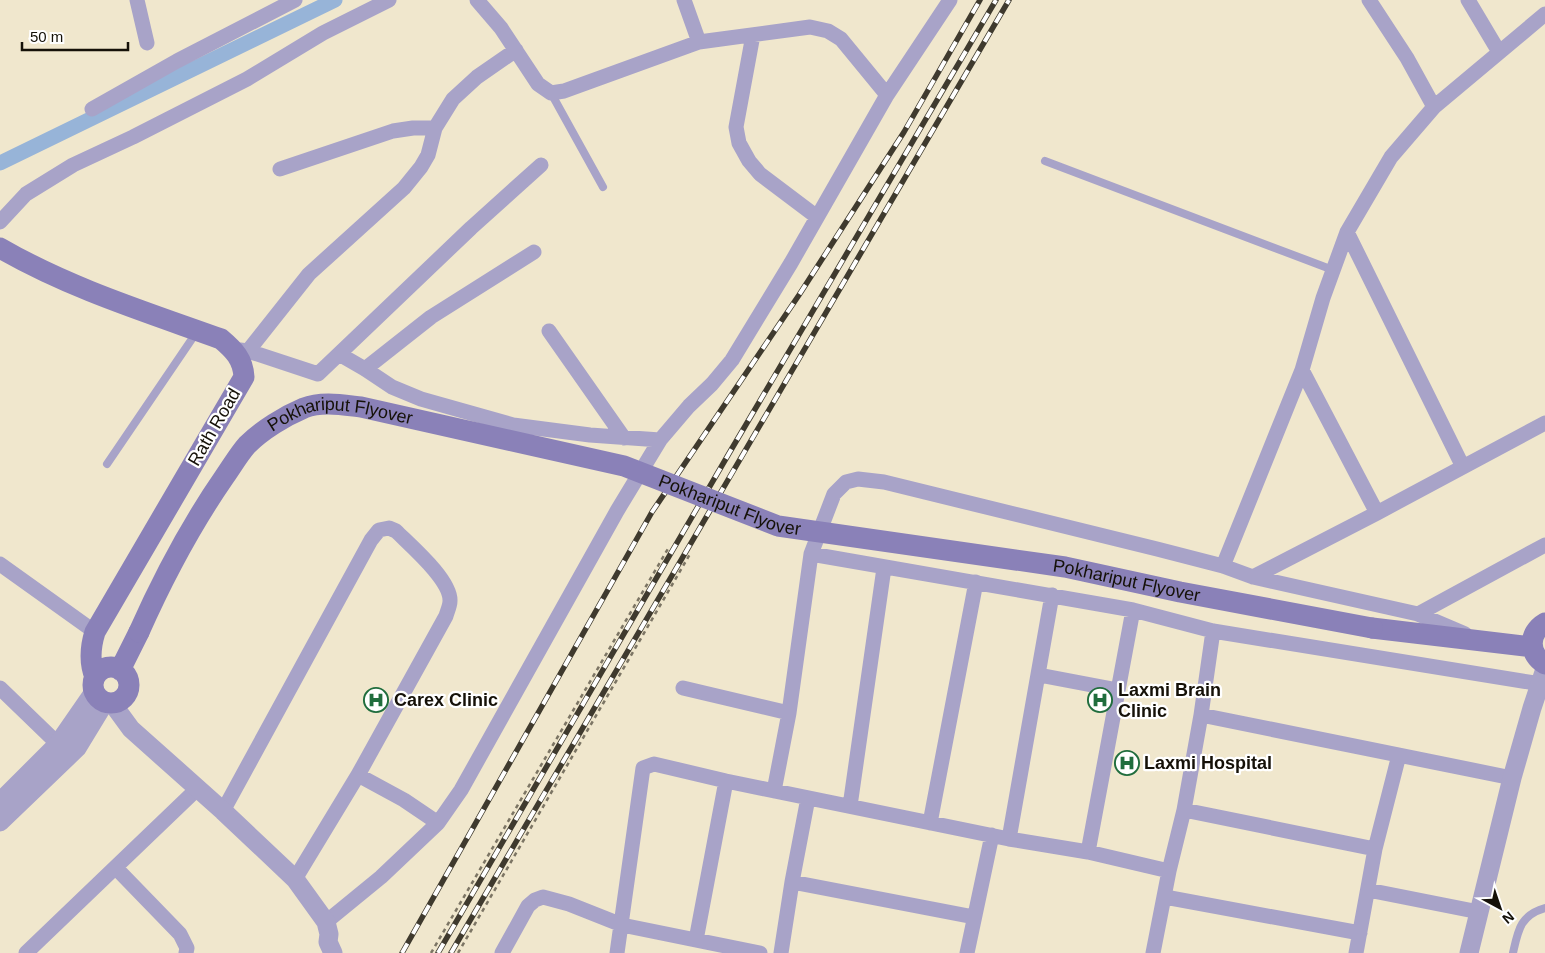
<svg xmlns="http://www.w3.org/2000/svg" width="1545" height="953" font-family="Helvetica,sans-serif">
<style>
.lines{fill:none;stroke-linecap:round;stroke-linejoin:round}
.canal{stroke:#97b4d8;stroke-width:15}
.path{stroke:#7c7564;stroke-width:2.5;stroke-dasharray:4 4;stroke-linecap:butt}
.service{stroke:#a8a3c8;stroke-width:8}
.minor{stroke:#a8a3c8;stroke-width:15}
.tertiary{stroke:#a8a3c8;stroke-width:19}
.secondary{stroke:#8a81b8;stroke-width:21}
.rail-casing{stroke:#3f3a2e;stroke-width:5.5}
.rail{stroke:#fff;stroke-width:4;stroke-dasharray:11;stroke-linecap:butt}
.secondary-bridge{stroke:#8a81b8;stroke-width:21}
.labels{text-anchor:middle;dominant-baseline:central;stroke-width:4.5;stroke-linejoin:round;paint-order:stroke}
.street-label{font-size:18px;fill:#151108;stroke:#fff}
.poi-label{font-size:18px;font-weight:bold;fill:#151108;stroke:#fff;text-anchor:start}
</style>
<rect width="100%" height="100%" fill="#f0e7cd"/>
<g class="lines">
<path class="canal" d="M 0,163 L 335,0"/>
<path class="path" d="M 431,953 L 669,547
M 458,953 L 690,554"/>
<path class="service" d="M 551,93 L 603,187
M 1045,161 L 1333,270
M 107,464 L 196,333
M 1513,953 C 1518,931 1520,915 1545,908"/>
<path class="minor" d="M 137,0 L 147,43
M 477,0 L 501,28 L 538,84 L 551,93 L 564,91 L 699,42 L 810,27 L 828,31 L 841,39 L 887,95
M 684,0 L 699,42
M 1369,0 L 1407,58 L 1434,107
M 1468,0 L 1499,52
M 753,35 L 736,127 L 739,143 L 749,161 L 760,174 L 817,217
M 92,109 L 177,61 L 295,0
M 280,169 L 393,131 L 413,128 L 435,128
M 0,222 L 26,194 L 73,165 L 133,137 L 247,79 L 323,33 L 389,0
M 1347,232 L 1463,467
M 549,331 L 624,438
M 240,350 L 248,351 L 318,374 L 471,228 L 541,165
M 248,351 L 309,274 L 404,188 L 421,167 L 428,155 L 435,128 L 453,99 L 477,77 L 516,50
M 339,354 L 365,369 L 392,387 L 421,399 L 513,425 L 590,435 L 660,440
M 365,369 L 431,317 L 534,252
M 1302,370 L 1377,513
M 811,554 L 1133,610 L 1213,631 L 1541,684
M 0,564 L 95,632
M 1223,566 L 1302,370 L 1323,298 L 1347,232 L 1391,157 L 1434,107 L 1545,14
M 1253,577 L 1377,513 L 1545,423
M 1465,634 L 1418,614 L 1545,545
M 1039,675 L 1118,690
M 0,688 L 58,744
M 683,688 L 789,713
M 1201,715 L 1512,778
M 358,775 L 404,800 L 438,823
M 774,791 L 789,713 L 811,554 L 834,494 L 846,482 L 858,479 L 884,482 L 1157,549 L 1223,566 L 1253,577 L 1418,614
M 850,806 L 884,568
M 1184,810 L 1375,849
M 223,811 L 371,540 L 379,530 L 389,528 L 396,531 C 411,546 451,580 450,601 C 450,606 447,612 446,616 L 358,775 L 295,879
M 930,823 L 976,582
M 1009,839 L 1052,595
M 1088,852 L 1133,610
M 116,868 L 180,934 L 187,948 L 186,953
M 792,882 L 974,917
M 1368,890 L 1479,912
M 1165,897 L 1360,933
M 326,922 L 381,877 L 438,823 L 461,790 L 617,511 L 660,440 L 689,406 L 712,384 L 732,360 L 791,263 L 887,95 L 950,0
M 696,940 L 726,781
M 26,953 L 197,789
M 502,953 L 528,906 L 535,900 L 543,897 L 569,904 L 622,925 L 760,953
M 617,953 L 643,768 L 654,764 L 726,781 L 1009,839 L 1088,852 L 1169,871
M 781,953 L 792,882 L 808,798
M 967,953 L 992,835
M 1153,953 L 1169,871 L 1184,810 L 1201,715 L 1213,631
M 1356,953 L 1375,849 L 1399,755"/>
<path class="tertiary" d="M 112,703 L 131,729 L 223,811 L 295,879 L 326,922 L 329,934 L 328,942 L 333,953
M 0,802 L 58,744 L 94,692
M 0,822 L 77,748 L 105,702
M 1469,953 L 1512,778 L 1532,708 L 1545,669"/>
<path class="secondary" d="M 0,248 C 69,288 146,312 221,339 C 234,350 243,359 244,377 L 95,632 C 90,648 89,662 95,677
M 1545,623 C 1528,633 1528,654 1545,664
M 1372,628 L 1532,647
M93 685a18 18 0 1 1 36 0a18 18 0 1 1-36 0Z
M 120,670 L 139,632"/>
<defs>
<path id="rail" d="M 402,953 L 652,512 L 799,295 L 904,132 L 980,0
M 438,953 L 731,450 L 996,0
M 451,953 L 1009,0"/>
</defs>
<use href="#rail" class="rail-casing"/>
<use href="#rail" class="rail"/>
<path class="secondary-bridge" id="s1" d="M 139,632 C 163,578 191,525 225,476 C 232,466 239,454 247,445 C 262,430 285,416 304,408 C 322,401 343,405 361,407 L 624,466 L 778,526 L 1065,567 L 1180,592 L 1372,628"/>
</g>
<defs>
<symbol id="hospital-ring" viewBox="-11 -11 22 22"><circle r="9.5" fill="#fff" stroke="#206d3d" stroke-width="1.5"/><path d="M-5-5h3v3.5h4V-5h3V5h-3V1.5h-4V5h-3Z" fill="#206d3d"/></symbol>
</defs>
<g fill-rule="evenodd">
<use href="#hospital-ring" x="362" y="686" width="28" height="28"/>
<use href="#hospital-ring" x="1086" y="686" width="28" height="28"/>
<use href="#hospital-ring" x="1113" y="749" width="28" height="28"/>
</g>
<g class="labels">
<g class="street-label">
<text transform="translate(214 427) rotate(-60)">Rath Road</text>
<text stroke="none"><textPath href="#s1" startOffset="320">Pokhariput Flyover</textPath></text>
<text stroke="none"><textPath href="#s1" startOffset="725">Pokhariput Flyover</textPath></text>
<text stroke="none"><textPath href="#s1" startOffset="1130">Pokhariput Flyover</textPath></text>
</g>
<g class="poi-label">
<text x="1118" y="690">Laxmi Brain<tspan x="1118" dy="21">Clinic</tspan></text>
<text x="394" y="700">Carex Clinic</text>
<text x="1144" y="763">Laxmi Hospital</text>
</g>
</g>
<g transform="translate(1500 908) rotate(140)" stroke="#ffffff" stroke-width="4" paint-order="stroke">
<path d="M0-4L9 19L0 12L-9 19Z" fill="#151108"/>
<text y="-8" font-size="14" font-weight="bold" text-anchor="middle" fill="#151108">N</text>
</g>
<path d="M22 42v8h106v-8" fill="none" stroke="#151108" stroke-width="2.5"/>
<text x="30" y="42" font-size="15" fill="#151108" stroke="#ffffff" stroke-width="4" paint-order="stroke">50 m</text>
</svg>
